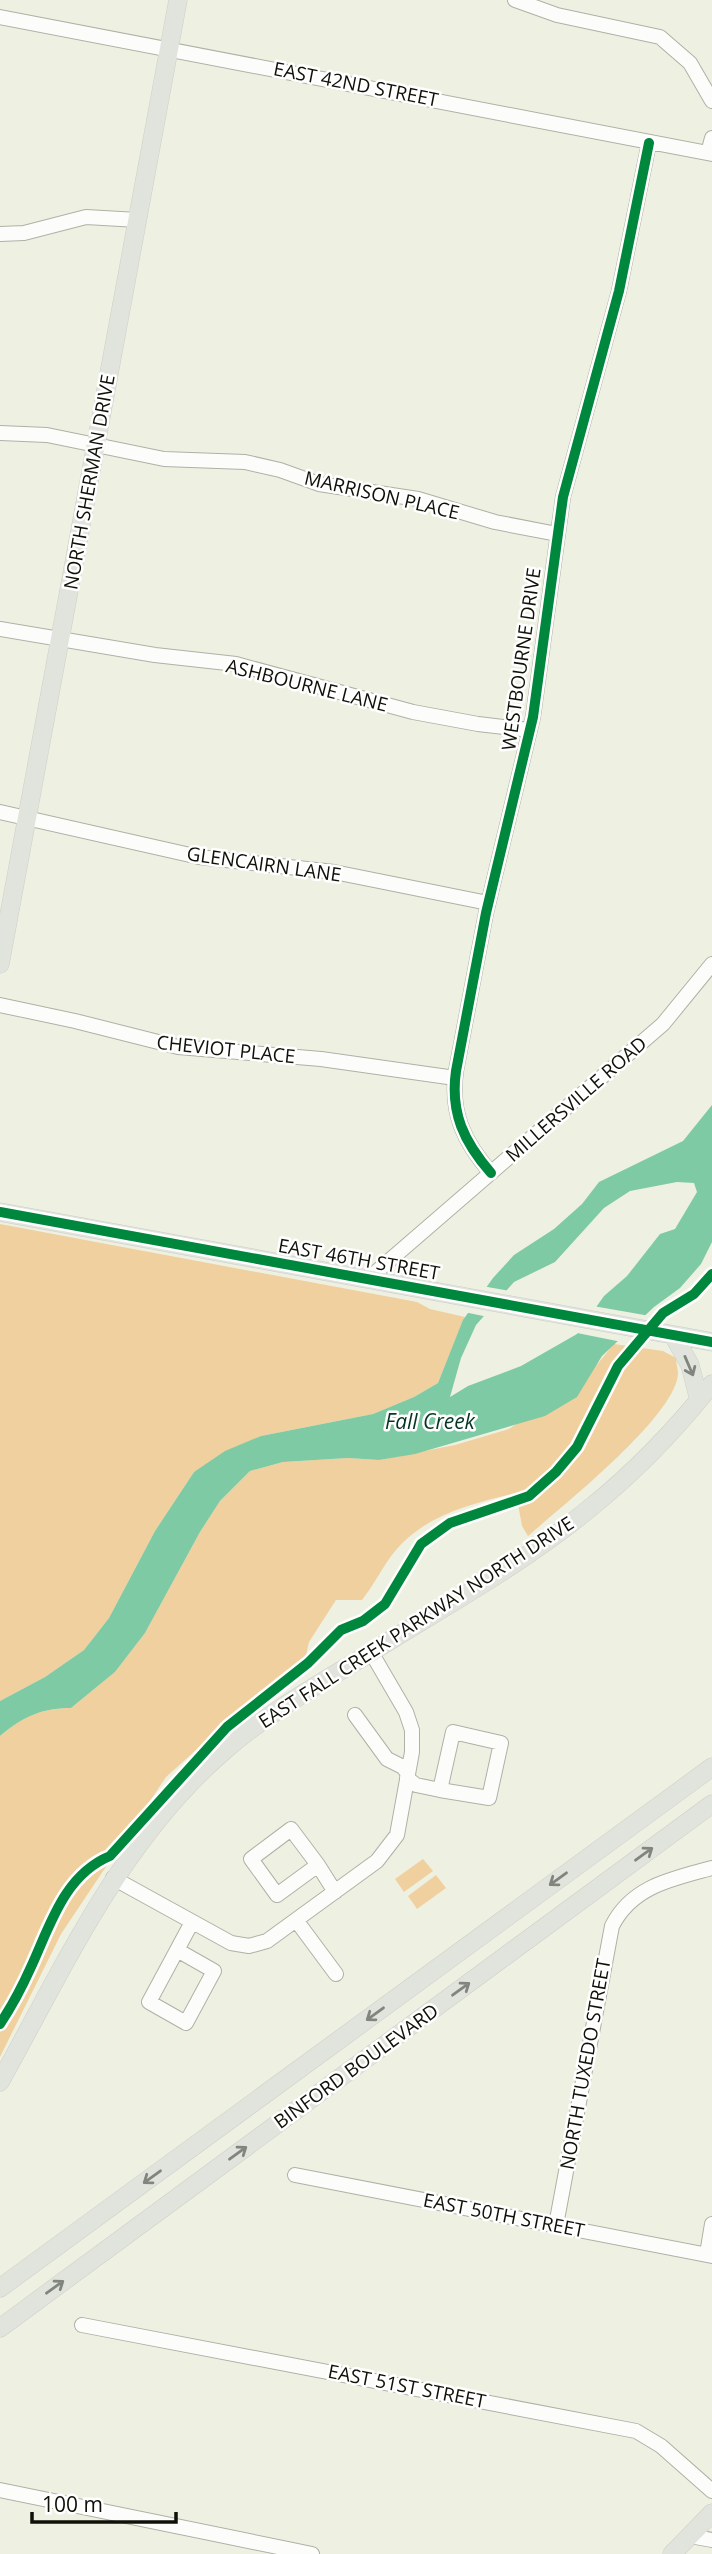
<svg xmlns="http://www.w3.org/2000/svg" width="712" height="2554" font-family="'Open Sans',sans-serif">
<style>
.green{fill:#f0d09e}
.water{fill:#7ecaa4;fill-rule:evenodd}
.pier{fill:#eef1e2}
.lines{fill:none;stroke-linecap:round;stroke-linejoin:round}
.minor-casing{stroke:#aeb1a5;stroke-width:16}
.major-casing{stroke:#cdcfc8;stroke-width:19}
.minor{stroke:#fcfdfb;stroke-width:14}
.major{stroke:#e0e4dd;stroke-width:18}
.cycleway-casing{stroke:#fff;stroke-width:15}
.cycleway{stroke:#00873e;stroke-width:10}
.oneway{stroke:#82857d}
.labels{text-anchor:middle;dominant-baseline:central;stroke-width:5;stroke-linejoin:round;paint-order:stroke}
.street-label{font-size:19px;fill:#0f1108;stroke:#fff}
.water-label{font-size:21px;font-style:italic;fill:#053522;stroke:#fff}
</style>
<rect width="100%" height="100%" fill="#eef1e2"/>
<path class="green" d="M 0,1224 L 417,1302 L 430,1309 L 465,1317 L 438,1383 L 414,1397 L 373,1414 L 261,1436 L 194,1472 L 155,1531 L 109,1618 L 84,1650 L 45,1677 L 0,1701 Z
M 614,1344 L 663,1351 L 676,1358 C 676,1363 678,1369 678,1374 C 675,1417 561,1507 528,1536 L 522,1526 L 516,1493 C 471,1504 427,1514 396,1550 C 383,1565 375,1584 362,1600 L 336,1600 L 309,1642 L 304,1664 L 206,1741 L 166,1777 L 61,1934 L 0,2057 L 0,1736 C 23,1717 41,1708 71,1708 L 115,1672 L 145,1633 L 200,1532 L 220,1501 L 250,1471 L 283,1462 L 348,1458 L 379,1460 L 455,1445 L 509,1429 L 590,1373 Z
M 423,1859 L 433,1871 L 404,1892 L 395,1879 Z
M 436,1875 L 446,1888 L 417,1909 L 408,1896 Z"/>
<path class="water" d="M 712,1105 L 712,1242 L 701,1264 L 680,1288 L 654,1307 L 602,1356 L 577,1397 L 545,1416 L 415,1454 L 379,1460 L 348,1458 L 283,1462 L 250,1471 L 220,1501 L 200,1532 L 145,1633 L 115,1672 L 71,1708 C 41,1708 23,1717 0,1736 L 0,1701 L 45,1677 L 84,1650 L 109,1618 L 155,1531 L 194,1472 L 225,1451 L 261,1436 L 373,1414 L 414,1397 L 438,1383 L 463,1320 L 493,1278 L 514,1255 L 554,1229 L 582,1204 L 599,1182 L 683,1141 ZM 677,1182 L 694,1183 L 697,1192 L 675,1229 L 660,1234 L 627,1276 L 604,1296 L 577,1334 L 521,1366 L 468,1386 L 450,1397 L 461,1358 L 476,1325 L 514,1282 L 555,1262 L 604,1208 L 630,1191 Z"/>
<path class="pier" d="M 482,1286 L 510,1291 L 488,1317 L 464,1312 Z
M 593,1306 L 650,1316 L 622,1342 L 572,1332 Z"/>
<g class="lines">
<defs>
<path id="minor" d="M 515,0 L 557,15 L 660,37 L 690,63 L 712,101
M 0,17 L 712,154
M 708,153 L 712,138
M 0,234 L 24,233 L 86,217 L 138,220
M 0,433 L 47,435 L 164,459 L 245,462 L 280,470 L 319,484 L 418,499 L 495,522 L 557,534
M 0,629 L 155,655 L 236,664 L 413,712 L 478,724 L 530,730
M 0,812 L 199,857 L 334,872 L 488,903
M 0,1005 L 75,1021 L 178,1047 L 321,1059 L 455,1078
M 491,1173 C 464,1142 450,1113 456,1071 L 486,913 L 533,717 L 563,497 L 619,291 L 649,143
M 368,1279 L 663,1024 L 712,964
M 355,1715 L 387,1759 L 403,1767 L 408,1774
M 453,1732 L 501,1743 L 489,1798 L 440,1790 Z
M 407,1778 L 416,1785 L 440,1790
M 291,1829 L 318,1865 L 277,1895 L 251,1859 Z
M 318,1865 L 335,1892
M 113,1878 L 231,1943 L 249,1946 L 267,1941 L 377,1861 L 397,1835 L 412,1752 L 412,1730 L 406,1712 L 371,1652
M 296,1920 L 336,1974
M 177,1950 L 214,1971 L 186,2023 L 149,2002 Z
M 177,1950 L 192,1922
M 295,2175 L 712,2256
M 556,2225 L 612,1926 C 632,1886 672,1879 712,1868
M 707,2254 L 712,2224
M 82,2325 L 636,2431 L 661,2446 L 712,2491
M 0,2490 L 312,2554
M 690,2536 L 712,2540"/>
<path id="major" d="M 0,964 L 178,0
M 0,1212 L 712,1342
M 673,1335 L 690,1365 L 699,1400
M 0,2082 C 65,1965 121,1840 224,1751 C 271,1710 325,1681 378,1648 C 449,1604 525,1562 590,1508 C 635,1472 676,1429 712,1384
M 0,2288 L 712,1767
M 0,2328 L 712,1804
M 672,2554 L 712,2513"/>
</defs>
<use href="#minor" class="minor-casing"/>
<use href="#major" class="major-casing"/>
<use href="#minor" class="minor"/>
<use href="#major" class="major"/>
<defs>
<path id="cycleway" d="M 491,1173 C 464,1142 450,1113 456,1071 L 486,913 L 533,717 L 563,497 L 619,291 L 649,143
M 0,1212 L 712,1342
M 0,2024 C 12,2006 22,1987 31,1967 C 50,1926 64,1875 110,1856 L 227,1727 L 308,1663 L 341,1630 L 363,1621 L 385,1604 L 421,1544 L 450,1523 L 529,1496 L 556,1472 L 577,1447 L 618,1366 L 663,1313 L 694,1294 L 712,1274"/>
</defs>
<use href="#cycleway" class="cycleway-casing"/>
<use href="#cycleway" class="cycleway"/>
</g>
<defs><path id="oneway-shaft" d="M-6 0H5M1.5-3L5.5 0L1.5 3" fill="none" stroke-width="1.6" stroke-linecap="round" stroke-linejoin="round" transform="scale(1.75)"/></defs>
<g class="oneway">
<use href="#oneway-shaft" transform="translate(689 1366) rotate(67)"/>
<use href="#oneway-shaft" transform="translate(644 1854) rotate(-36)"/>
<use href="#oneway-shaft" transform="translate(558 1879) rotate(144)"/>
<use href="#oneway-shaft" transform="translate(461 1989) rotate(-36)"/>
<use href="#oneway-shaft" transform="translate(375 2014) rotate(144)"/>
<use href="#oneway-shaft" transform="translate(238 2153) rotate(-36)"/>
<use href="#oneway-shaft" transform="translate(152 2177) rotate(144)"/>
<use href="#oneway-shaft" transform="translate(55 2287) rotate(-36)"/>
</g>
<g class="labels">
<g class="street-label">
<text transform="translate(356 84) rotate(11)">EAST 42ND STREET</text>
<text transform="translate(89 482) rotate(-80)">NORTH SHERMAN DRIVE</text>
<text transform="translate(382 495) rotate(13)">MARRISON PLACE</text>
<text transform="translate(521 659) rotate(-82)">WESTBOURNE DRIVE</text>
<text transform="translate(307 685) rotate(14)">ASHBOURNE LANE</text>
<text transform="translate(264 864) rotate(8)">GLENCAIRN LANE</text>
<text transform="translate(226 1049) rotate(6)">CHEVIOT PLACE</text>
<text transform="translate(576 1099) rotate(-41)">MILLERSVILLE ROAD</text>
<text transform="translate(359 1259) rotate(10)">EAST 46TH STREET</text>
<text transform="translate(416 1622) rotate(-33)">EAST FALL CREEK PARKWAY NORTH DRIVE</text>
<text transform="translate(585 2064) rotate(-80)">NORTH TUXEDO STREET</text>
<text transform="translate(356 2066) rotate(-36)">BINFORD BOULEVARD</text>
<text transform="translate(504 2215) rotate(11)">EAST 50TH STREET</text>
<text transform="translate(407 2386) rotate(11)">EAST 51ST STREET</text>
</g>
<g class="water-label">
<text x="430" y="1421">Fall Creek</text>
</g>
</g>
<path d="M32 2512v10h144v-10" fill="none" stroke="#0f1108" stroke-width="3.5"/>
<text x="42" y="2512" font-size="21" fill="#0f1108" stroke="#ffffff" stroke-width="5" paint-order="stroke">100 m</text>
</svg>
